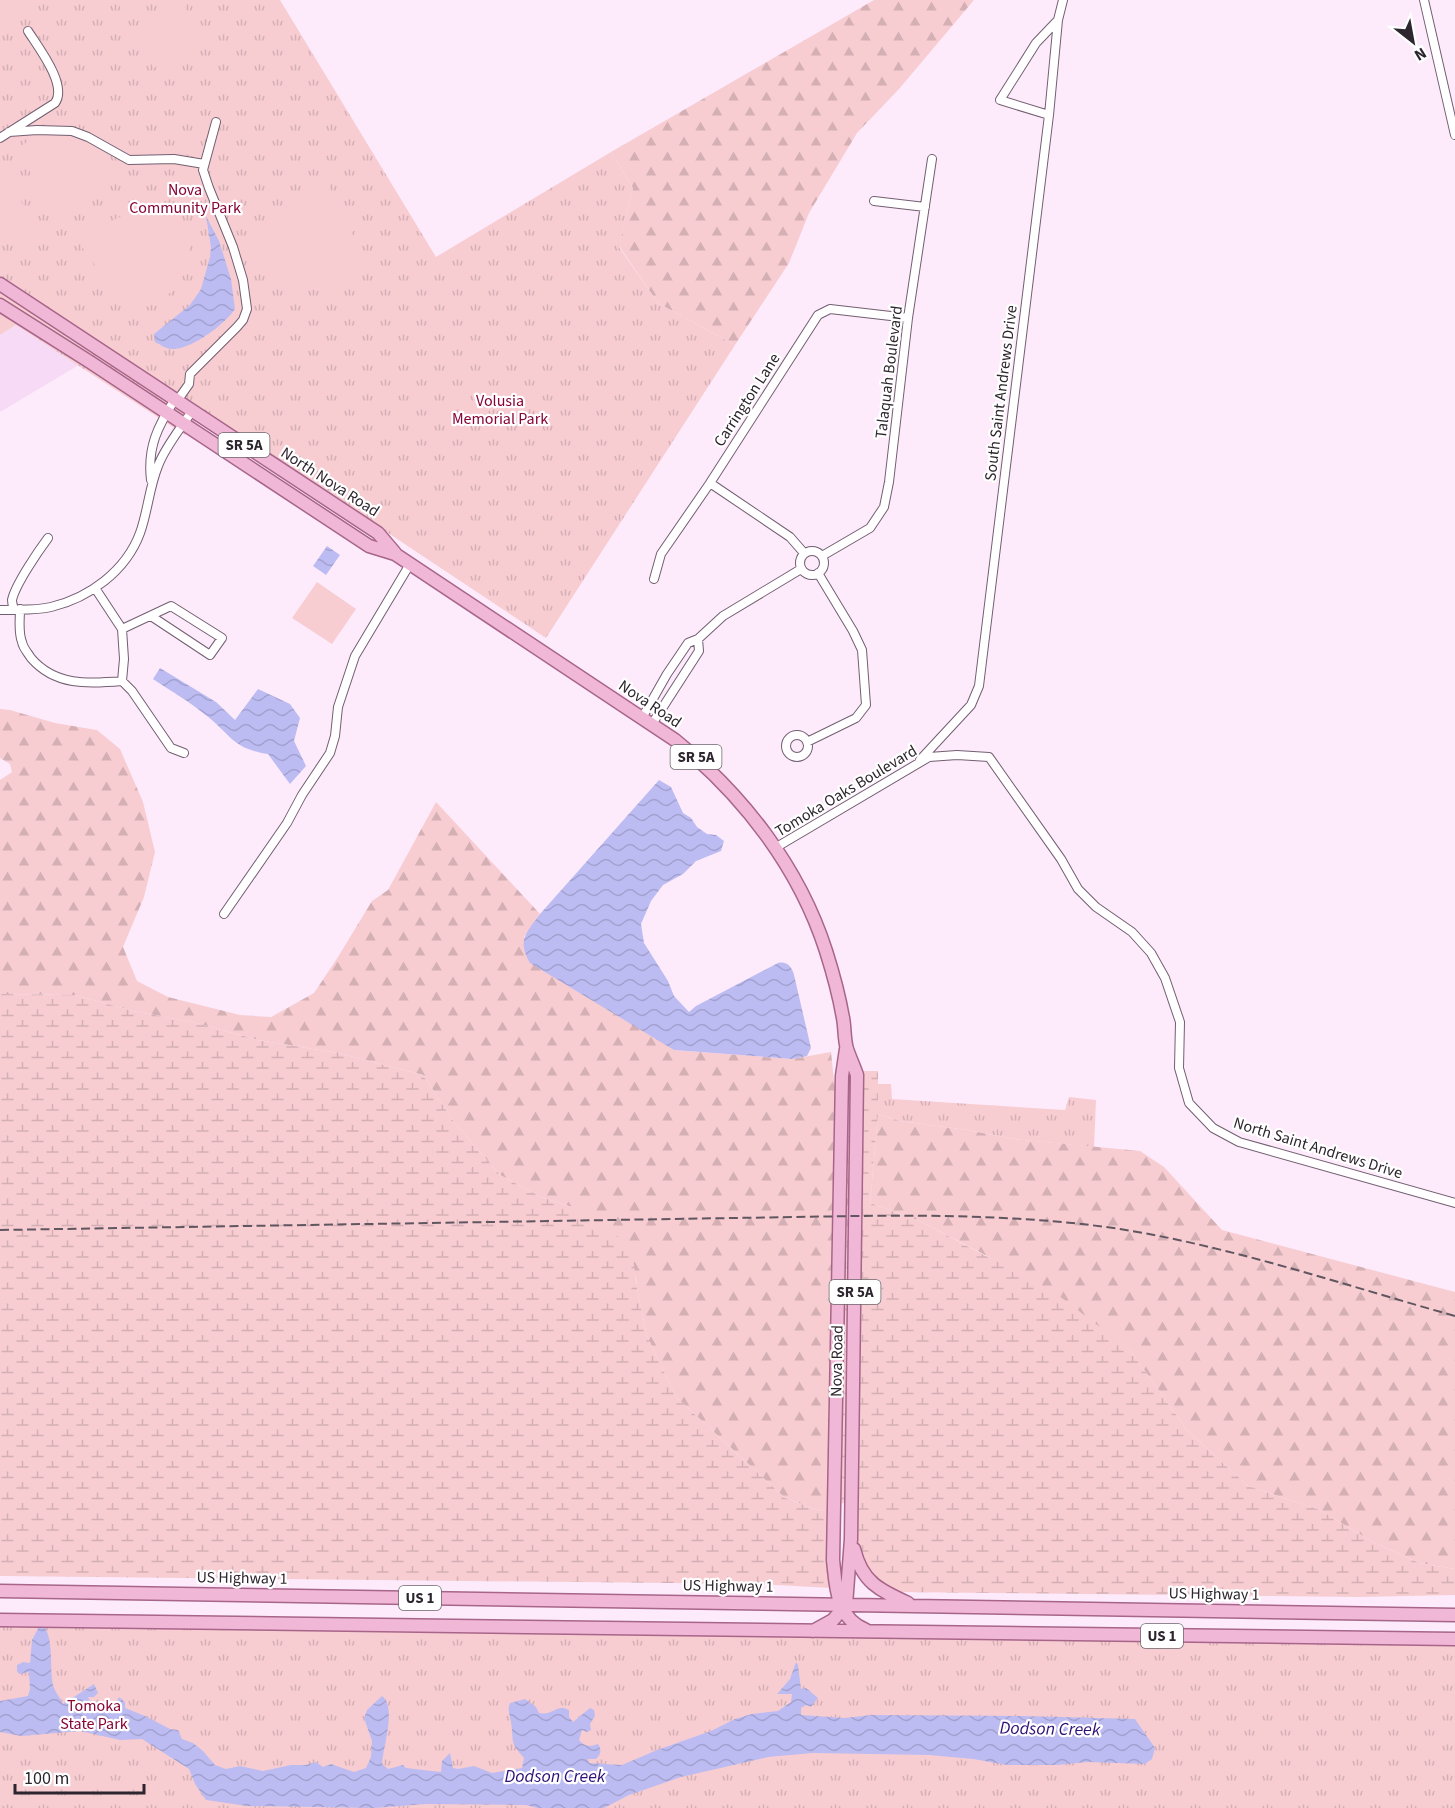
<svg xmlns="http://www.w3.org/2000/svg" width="1455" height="1808" font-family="'Source Sans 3',sans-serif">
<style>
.built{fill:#f7dbf6}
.grass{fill:url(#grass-tufts)}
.forest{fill:url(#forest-firs)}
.wetland{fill:url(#wetland-marsh)}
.pitch{fill:#f7cdd2}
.water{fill:url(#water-waves)}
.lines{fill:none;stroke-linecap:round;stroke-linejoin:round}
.minor-casing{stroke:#725f71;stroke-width:10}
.primary-casing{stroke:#a76589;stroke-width:15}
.minor{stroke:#fff;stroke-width:8}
.primary{stroke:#f1b7d6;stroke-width:12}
.rail{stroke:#605660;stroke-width:2;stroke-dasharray:9 4.5;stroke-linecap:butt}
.labels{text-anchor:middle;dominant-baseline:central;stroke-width:4.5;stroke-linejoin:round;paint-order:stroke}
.shield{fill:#fff;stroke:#6d676d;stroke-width:1.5}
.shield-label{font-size:15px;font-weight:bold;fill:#2e262e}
.park-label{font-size:16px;fill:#870435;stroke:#fff}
.street-label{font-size:16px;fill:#2e262e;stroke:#fff}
.water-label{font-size:18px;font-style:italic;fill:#2d1078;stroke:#fff}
</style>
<defs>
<pattern id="grass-tufts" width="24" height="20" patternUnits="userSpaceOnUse" patternTransform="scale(1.5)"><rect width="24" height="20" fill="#f7cdd2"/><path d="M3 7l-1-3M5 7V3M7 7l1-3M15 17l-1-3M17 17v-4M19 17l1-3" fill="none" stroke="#d4b0b5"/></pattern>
<pattern id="forest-firs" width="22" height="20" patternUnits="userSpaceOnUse" patternTransform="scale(1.5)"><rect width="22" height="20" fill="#f7cdd2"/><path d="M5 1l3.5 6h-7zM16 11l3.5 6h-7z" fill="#d4b0b5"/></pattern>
<pattern id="wetland-marsh" width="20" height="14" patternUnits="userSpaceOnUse" patternTransform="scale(1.5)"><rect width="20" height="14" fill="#f7cdd2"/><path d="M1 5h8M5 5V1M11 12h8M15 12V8" fill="none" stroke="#d4b0b5"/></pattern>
<pattern id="water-waves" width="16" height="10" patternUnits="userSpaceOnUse" patternTransform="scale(1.5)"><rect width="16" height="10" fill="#bcbcf2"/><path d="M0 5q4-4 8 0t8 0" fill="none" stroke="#a2a1d0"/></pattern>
</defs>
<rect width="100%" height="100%" fill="#fdebfc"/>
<path class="built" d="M 16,325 L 79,365 L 0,412 L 0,335 Z"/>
<path class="grass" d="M 0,0 L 280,0 L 436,257 L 611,152 L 633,188 L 619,247 L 658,303 L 735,345 L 546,638 L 203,410 L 185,435 L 16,325 L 0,335 Z
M 878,1084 L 891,1084 L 892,1099 L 1065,1110 L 1069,1097 L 1096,1100 L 1094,1147 L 1014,1139 L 967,1130 L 900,1121 L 878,1114 Z
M 0,1620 L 1455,1640 L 1455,1808 L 0,1808 Z"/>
<path class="forest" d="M 874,0 L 974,0 L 899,89 L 857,133 L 809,213 L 789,263 L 735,345 L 658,303 L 619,246 L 633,188 L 611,152 Z
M 0,709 L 10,710 L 55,723 L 97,730 L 120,749 L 143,802 L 155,852 L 144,897 L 123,947 L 137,981 L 168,997 L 240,1015 L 271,1017 L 314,993 L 338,957 L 372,901 L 388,890 L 436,802 L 540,914 L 524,937 L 674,1050 L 792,1059 L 831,1052 L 837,1109 L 830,1507 L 820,1511 L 785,1498 L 676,1397 L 647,1336 L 637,1289 L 636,1277 L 572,1207 L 541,1197 L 500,1175 L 454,1122 L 423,1075 L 338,1053 L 258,1040 L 197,1023 L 133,1011 L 75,995 L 0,994 L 0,780 L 12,772 L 10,764 L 0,758 Z
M 878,1114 L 900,1121 L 967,1130 L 1014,1139 L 1140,1151 L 1164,1167 L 1222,1230 L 1455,1292 L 1455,1569 L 1419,1563 L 1371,1541 L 1320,1510 L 1248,1486 L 1187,1430 L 1130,1350 L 987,1256 L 920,1221 L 870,1203 Z"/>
<path class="wetland" d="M 0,994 L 75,995 L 133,1011 L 197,1023 L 258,1040 L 338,1053 L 423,1075 L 454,1122 L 500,1175 L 541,1197 L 572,1207 L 620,1238 L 633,1258 L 637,1289 L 647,1336 L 676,1397 L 785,1498 L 820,1511 L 830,1507 L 831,1588 L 759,1584 L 0,1576 Z
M 847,1071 L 851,1071 L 852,1075 L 847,1502 L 839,1504 Z
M 862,1071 L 878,1071 L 878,1114 L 870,1203 L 920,1221 L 1054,1292 L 1130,1350 L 1187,1430 L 1248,1486 L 1320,1510 L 1371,1541 L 1419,1563 L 1455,1569 L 1455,1595 L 1359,1597 L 894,1592 L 873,1579 L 860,1557 L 856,1539 Z"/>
<path class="pitch" d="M 0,0 L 17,0 L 14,2 L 23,17 L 5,28 L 0,20 Z
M 116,0 L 157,0 L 127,18 Z
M 177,0 L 180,0 L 203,37 L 154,68 L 134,35 L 141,22 Z
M 58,134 C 89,140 100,146 120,171 L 64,215 L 50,213 L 18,147 L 37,137 Z
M 0,167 L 4,168 L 37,232 L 17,242 L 0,245 Z
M 311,182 L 329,186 L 363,256 C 342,282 323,296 290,288 C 281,285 272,281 265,274 C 255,265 251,249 247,236 Z
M 158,199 C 169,210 181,219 187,235 C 197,261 175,298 149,306 C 142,308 134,309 126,310 L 82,247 L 86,233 Z
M 317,582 L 356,609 L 332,644 L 292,618 Z"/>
<path class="water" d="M 206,216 L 219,241 L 231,279 L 235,309 C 225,324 191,350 172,349 C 166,349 161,345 155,342 L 154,334 L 190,305 L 201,289 L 210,257 L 211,247 Z
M 327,546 L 340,555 L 326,575 L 313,566 Z
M 160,668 L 216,702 L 235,720 L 258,689 L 290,704 L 300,718 L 294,741 L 306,766 L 290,784 L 268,754 C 232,748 233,737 207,716 C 190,702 171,691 153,679 Z
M 659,780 L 671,787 L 683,813 L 691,818 L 697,827 L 707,834 L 716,835 L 724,841 L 721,851 L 696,861 L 683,874 L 663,885 L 651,901 L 641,924 L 644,943 L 668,981 L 674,996 L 689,1012 L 696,1006 L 778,963 C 787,961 792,967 794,975 L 811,1048 L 807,1056 L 792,1059 L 674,1050 L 530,963 C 517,940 526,933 540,914 Z
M 41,1623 C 56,1636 48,1671 54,1688 C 56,1693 61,1699 63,1704 L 94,1684 L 98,1693 L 94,1697 L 88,1697 L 90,1701 L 115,1704 L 119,1697 L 125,1702 L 125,1708 L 145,1716 L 170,1729 L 178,1730 L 182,1739 L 193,1743 L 202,1750 L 215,1765 L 226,1769 L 240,1766 L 263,1771 L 291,1765 L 306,1765 L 316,1762 L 323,1767 L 331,1764 L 354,1772 L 366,1768 L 371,1757 L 372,1741 L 364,1718 L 367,1710 L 382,1696 C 397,1707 383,1747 382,1764 L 388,1769 L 403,1765 L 406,1768 L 441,1772 L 442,1761 L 450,1753 L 453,1768 L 458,1769 L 474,1766 L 492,1773 L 522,1768 L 524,1758 C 509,1741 514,1742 511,1722 C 510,1714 507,1711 510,1703 L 525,1699 L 536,1707 L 539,1713 C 553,1716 557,1703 569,1710 L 569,1717 L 573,1722 L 590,1708 L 594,1710 L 595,1716 L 590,1724 L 591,1730 L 587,1732 L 582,1730 L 579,1740 C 585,1747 589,1747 598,1744 C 602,1751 601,1754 596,1759 L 588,1759 L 589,1763 L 622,1765 L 657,1750 L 711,1731 L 735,1719 L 752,1714 L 778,1711 L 791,1702 L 792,1694 L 777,1694 L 790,1679 L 796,1662 L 798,1665 L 801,1689 L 806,1688 L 818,1698 L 811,1707 L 806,1705 L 801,1708 L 801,1715 L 844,1718 L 872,1715 L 1023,1716 L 1135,1719 L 1155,1748 L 1152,1759 L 1145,1764 L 1088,1762 L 1057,1765 L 1007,1765 L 973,1759 L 929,1755 L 813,1753 L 768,1757 L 681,1777 L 629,1795 L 604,1808 L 537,1808 L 526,1805 L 426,1804 L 374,1808 L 247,1806 L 206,1800 L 195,1784 L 189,1769 L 142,1739 L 120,1740 L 80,1731 L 21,1736 L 0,1732 L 0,1701 L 28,1696 L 30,1689 L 29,1672 L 19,1674 L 17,1671 L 17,1665 L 23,1662 L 30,1663 L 32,1640 Z"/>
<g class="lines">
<defs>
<path id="minor" d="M 1424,0 L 1455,135
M 1049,115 L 1000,100 L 1036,43 L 1058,20
M 9,132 L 37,130 L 72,131 L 88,137 L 129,160 L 174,159 L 204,164
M 0,138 L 55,103 C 68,85 38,47 28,31
M 874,201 L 925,207
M 177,401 L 189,384 L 190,374 L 237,327 L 243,320 L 247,309 L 243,280 L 233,247 L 209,188 L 203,170 L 216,122
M 151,480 C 147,447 158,426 175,399
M 710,483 L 790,537 L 804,553
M800 563a12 12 0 1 1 24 0a12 12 0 1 1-24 0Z
M 822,556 L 870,528 L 884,507 L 889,482 L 908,318 L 932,159
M 654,579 L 661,554 L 710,483 L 818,315 L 830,309 L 908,318
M 95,588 L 122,629 L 124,659 L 122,681 L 132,691 L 171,748 L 184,753
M 20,609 C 20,620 18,632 22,642 C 23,648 28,653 31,658 C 55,686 88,684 122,681
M 0,610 C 17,609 35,611 51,607 C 89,598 126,571 140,533 C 148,511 149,488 158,466 C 165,447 181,428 192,411
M 14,610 C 13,606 12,603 12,600 C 15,585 39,550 48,538
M 122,629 L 171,606 L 222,638 L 210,655 L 151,616
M 642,718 L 667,674 L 688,643 L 698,639 L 723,616 L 801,569
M 652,724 L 699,651 L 698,639
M786 746a11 11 0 1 1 22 0a11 11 0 1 1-22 0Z
M 807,742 L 856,718 L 866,705 L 862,650 L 853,631 L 818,573
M 920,760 L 971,705 L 979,686 L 1049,115 L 1058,20 L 1063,0
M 775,848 L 929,757 L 957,755 L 989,757 L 1061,859 L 1078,889 L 1096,907 L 1132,932 L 1151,953 L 1165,978 L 1180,1022 L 1179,1068 L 1189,1103 L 1213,1128 L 1239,1142 L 1455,1203
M 224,914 L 287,823 L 302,795 L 330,753 L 335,736 L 338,707 L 355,656 L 410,564"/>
<path id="primary" d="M 0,284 L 378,533 L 395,553
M 0,305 L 90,362 L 369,546 L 395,554 L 675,740 C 743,795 799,867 826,951 C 833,973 839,995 843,1018 C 845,1028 844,1039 847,1049 C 850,1058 854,1066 857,1075 L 851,1539 L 846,1605 L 833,1620 L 813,1631
M 846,1049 L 842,1076 L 833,1560 C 836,1587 836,1618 866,1630
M 854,1549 C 862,1582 879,1590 908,1603
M 0,1591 L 1455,1615
M 0,1620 L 1455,1639"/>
</defs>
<use href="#minor" class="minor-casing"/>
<use href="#primary" class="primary-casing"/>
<use href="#minor" class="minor"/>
<use href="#primary" class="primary"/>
<path class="rail" d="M 0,1230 L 856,1216 C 944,1215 1032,1216 1120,1229 C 1233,1247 1344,1285 1455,1316"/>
</g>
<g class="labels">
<g class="shield">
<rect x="218.5" y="433" width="51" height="24" rx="4.5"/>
<rect x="670.5" y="745" width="51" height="24" rx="4.5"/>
<rect x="829.5" y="1280" width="51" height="24" rx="4.5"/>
<rect x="399" y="1586" width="42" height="24" rx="4.5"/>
<rect x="1141" y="1624" width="42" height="24" rx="4.5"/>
</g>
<g class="shield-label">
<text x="244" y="445">SR 5A</text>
<text x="696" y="757">SR 5A</text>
<text x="855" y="1292">SR 5A</text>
<text x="420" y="1598">US 1</text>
<text x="1162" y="1636">US 1</text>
</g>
<g class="park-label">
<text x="185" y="190">Nova<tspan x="185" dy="18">Community Park</tspan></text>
<text x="500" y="401">Volusia<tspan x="500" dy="18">Memorial Park</tspan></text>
<text x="94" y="1706">Tomoka<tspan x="94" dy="18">State Park</tspan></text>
</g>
<g class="street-label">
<text transform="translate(889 372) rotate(-83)">Talaquah Boulevard</text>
<text transform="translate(1001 393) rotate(-83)">South Saint Andrews Drive</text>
<text transform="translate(747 400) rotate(-57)">Carrington Lane</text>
<text transform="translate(330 482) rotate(33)">North Nova Road</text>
<text transform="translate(650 704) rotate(34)">Nova Road</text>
<text transform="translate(846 791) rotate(-31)">Tomoka Oaks Boulevard</text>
<text transform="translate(1318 1148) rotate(17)">North Saint Andrews Drive</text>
<text transform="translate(837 1361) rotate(-89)">Nova Road</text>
<text transform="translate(242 1578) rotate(1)">US Highway 1</text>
<text transform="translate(728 1586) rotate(1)">US Highway 1</text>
<text transform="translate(1214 1594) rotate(1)">US Highway 1</text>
</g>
<g class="water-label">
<text transform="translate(1050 1729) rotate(1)">Dodson Creek</text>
<text x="555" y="1776">Dodson Creek</text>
</g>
</g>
<g transform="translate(1413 42) rotate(149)" stroke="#ffffff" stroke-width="4.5" paint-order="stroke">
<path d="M0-4.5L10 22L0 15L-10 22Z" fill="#2e262e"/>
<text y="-9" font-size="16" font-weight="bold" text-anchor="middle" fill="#2e262e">N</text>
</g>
<path d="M15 1784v9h129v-9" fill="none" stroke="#2e262e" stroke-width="3"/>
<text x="24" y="1784" font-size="18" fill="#2e262e" stroke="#ffffff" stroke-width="4.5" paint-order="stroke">100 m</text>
</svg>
